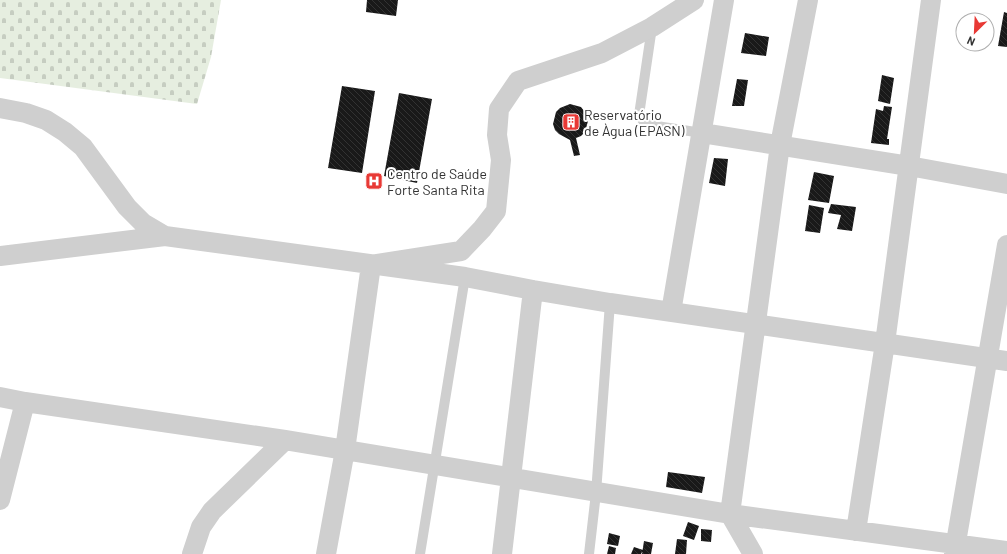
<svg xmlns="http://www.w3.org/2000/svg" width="1007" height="554" font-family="Barlow,sans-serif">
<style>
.cemetery{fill:url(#cemetery-stones)}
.building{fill:url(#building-back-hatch)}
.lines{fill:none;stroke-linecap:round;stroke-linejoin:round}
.service{stroke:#cfcfcf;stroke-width:10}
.minor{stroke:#cfcfcf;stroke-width:20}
.labels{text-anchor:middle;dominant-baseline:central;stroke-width:4;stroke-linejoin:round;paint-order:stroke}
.poi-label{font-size:14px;fill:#323232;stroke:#fff;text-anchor:start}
</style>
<defs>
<pattern id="cemetery-stones" width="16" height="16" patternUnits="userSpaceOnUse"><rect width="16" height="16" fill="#e6eee0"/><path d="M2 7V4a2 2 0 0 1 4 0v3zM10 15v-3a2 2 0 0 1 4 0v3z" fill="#c6cdc1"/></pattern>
<pattern id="building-back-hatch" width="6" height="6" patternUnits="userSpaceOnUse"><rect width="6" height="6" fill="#191919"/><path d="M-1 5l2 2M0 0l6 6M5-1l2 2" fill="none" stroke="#323232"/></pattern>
</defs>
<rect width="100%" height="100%" fill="#fff"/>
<path class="cemetery" d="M 0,0 L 221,0 L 211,57 L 197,104 L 0,78 Z"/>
<path class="building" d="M 367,0 L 398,0 L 396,16 L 366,12 Z
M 1004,12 L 1007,13 L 1007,47 L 998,46 Z
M 745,33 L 769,37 L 766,56 L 741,53 Z
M 882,75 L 894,78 L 890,104 L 878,101 Z
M 737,79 L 748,80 L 744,106 L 732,106 Z
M 342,86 L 375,91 L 362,173 L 328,168 Z
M 399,93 L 432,99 L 417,183 L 384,176 Z
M 570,104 L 581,107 L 588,116 L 588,121 L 585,132 L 581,136 L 576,138 L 580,155 L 574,156 L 570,140 L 559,134 L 555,130 L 553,124 L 556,112 L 560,108 Z
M 884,106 L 892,107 L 887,139 L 889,139 L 889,145 L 871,143 L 876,109 L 883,111 Z
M 714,158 L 728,159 L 725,186 L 709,183 Z
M 814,172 L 834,176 L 829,203 L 808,200 Z
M 831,204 L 856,207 L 852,231 L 837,229 L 841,215 L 828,213 Z
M 809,205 L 824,208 L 820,233 L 805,231 Z
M 668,472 L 705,477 L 702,493 L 666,487 Z
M 688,522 L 699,526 L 694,540 L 683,536 Z
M 701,529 L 712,530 L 711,542 L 701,541 Z
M 609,533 L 620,536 L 618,546 L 607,544 Z
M 677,539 L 687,540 L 686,554 L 675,554 Z
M 644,541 L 653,543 L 651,554 L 642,554 Z
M 609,546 L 616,548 L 615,554 L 607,554 Z
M 634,547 L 643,550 L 641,554 L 631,554 Z"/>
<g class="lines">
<path class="service" d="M 652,27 L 639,115 L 643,121 L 650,125 L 702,133
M 420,554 L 465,277
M 589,554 L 596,493 L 610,303"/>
<path class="minor" d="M 0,108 L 26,113 L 46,120 L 65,132 L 83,147 L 127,207 L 143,223 L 165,236
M 702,133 L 909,166 L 1007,184
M 0,256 L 165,236 L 465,277 L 533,290 L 610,303 L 1007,361
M 671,312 L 724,0
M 0,397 L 25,402 L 285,440 L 730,514 L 1007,551
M 0,500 L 25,402
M 856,531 L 885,343 L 931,0
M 192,554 L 201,527 L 212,511 L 285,440
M 326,554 L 345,450 L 371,265 L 461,251 L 482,229 L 496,211 L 501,160 L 497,135 L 499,109 L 518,81 L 602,53 L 652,27 L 694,0
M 502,554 L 533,290
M 753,554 L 730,514 L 780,145 L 808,0
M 954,554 L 1007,245"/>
</g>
<defs>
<symbol id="building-square" viewBox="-11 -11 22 22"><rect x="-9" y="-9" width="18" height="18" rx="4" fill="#e83935" stroke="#fff"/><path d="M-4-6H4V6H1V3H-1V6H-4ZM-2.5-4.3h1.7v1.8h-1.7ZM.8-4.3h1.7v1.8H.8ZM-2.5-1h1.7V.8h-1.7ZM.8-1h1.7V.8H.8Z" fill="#fff"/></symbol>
<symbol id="hospital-square" viewBox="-11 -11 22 22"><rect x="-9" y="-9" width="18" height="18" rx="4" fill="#e83935" stroke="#fff"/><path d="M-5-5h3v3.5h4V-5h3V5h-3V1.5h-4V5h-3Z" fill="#fff"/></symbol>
</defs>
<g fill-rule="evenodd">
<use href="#building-square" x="561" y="112" width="20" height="20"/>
<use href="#hospital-square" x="364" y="171" width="20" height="20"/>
</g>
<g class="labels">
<g class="poi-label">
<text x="584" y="114">Reservatório<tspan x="584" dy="16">de Àgua (EPASN)</tspan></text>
<text x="387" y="173">Centro de Saúde<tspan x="387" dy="16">Forte Santa Rita</tspan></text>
</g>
</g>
<g transform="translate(975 32) rotate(204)"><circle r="19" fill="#ffffff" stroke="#adadad"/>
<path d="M0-3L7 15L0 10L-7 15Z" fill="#e83935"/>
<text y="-6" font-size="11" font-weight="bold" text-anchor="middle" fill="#323232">N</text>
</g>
</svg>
